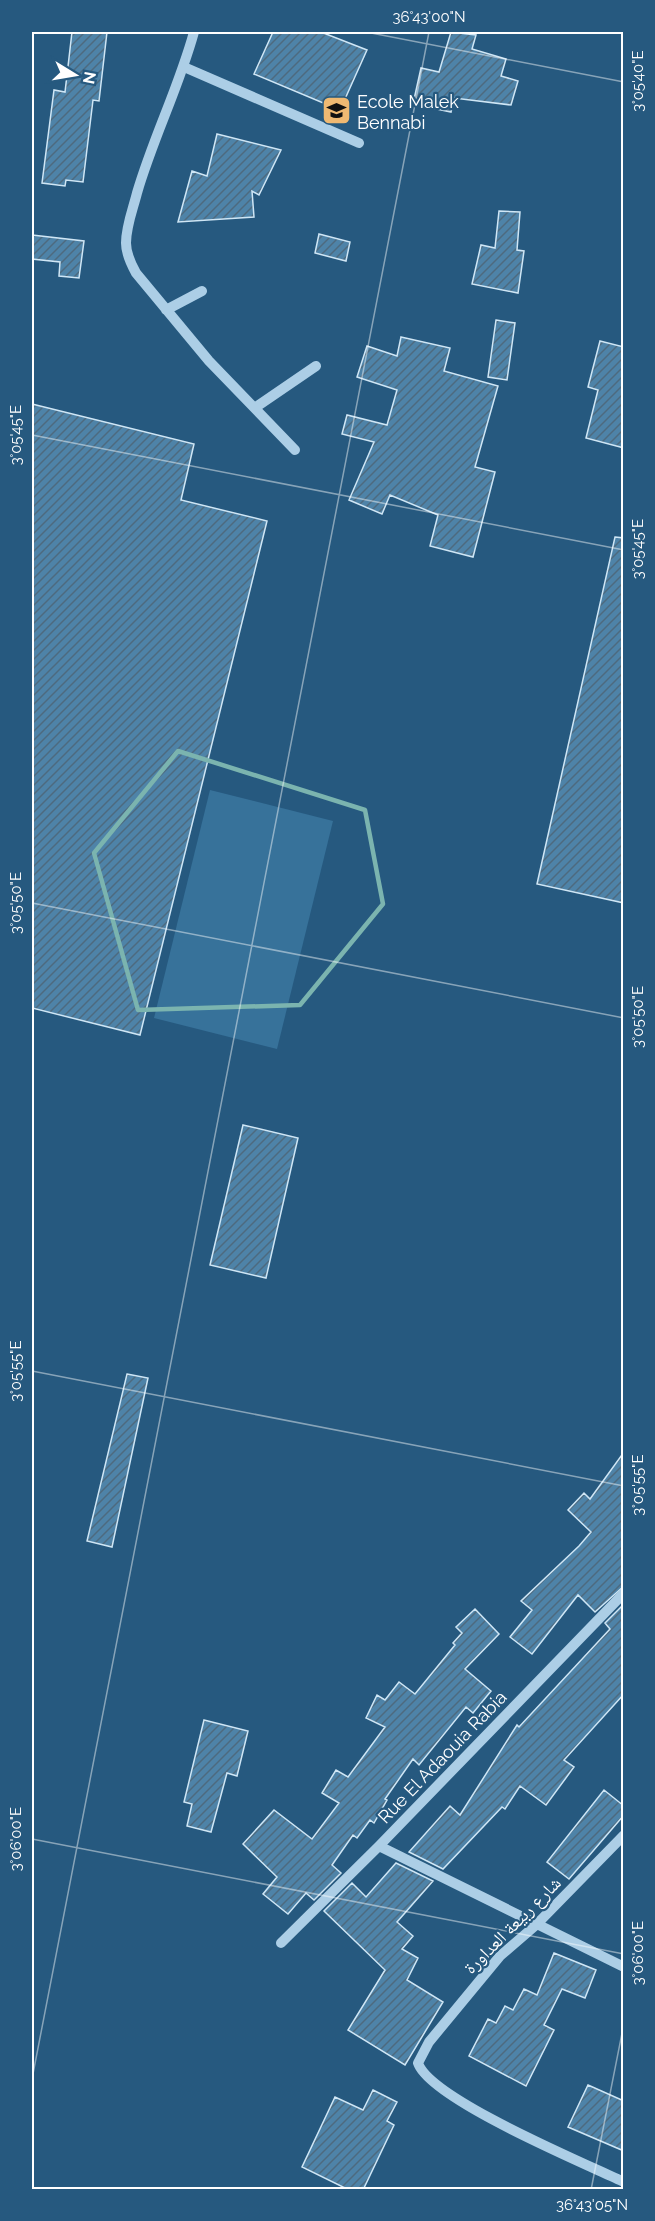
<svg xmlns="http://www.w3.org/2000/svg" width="655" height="2221" font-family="Raleway,'Noto Naskh Arabic',sans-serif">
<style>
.pitch{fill:#37729a}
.building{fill:url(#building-hatch);stroke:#cfe6f5;stroke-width:1.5}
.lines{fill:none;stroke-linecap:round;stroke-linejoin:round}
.minor{stroke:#accee6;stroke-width:10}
.marked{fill:none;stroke:#7bb4af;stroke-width:4.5;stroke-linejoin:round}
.ticks{fill:none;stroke:#fff;stroke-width:1.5;stroke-opacity:0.45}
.labels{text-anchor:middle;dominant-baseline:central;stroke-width:4.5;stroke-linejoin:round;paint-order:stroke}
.poi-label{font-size:18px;fill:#fff;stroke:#26597f;text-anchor:start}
.street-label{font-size:18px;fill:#fff;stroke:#26597f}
.neatline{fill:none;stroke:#fff;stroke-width:2}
.ticks-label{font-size:15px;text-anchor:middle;fill:#fff}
</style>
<defs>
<pattern id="building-hatch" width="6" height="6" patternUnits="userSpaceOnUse" patternTransform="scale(1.5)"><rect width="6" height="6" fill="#4e83a8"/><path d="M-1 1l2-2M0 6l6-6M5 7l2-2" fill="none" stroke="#4d6a7f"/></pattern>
</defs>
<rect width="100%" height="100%" fill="#26597f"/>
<path class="pitch" d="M 210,790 L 333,821 L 277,1049 L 154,1018 Z"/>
<path class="building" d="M 72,32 L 107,32 L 99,101 L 93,100 L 83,182 L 66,180 L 65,186 L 42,183 L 54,90 L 65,92 Z
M 273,32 L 321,32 L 367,50 L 340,110 L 254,74 Z
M 451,32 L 476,35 L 472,49 L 506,59 L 501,76 L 518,81 L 511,105 L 454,98 L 451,112 L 413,104 L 421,68 L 439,72 Z
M 217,134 L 281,150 L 259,195 L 252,191 L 254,217 L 178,222 L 192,171 L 207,176 Z
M 499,211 L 520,212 L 517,250 L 524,251 L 518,293 L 472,284 L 481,245 L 495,248 Z
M 319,234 L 350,242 L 346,261 L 315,253 Z
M 32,235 L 84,241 L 79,278 L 59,276 L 60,262 L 32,259 Z
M 496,320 L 515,323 L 507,380 L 488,377 Z
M 401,337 L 450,348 L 444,371 L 498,386 L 475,467 L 495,472 L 473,557 L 430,546 L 438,515 L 390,495 L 382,514 L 349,500 L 374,442 L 342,434 L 347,415 L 387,425 L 397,390 L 357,377 L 367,346 L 397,356 Z
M 600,341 L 624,347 L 624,448 L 586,438 L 598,390 L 588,387 Z
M 32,404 L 194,444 L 181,500 L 267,521 L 140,1035 L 32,1008 Z
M 615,537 L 624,538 L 624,903 L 537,884 Z
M 243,1125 L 298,1138 L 266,1278 L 210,1265 Z
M 127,1374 L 148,1378 L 112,1547 L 87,1541 Z
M 624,1452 L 624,1586 L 595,1612 L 578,1595 L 532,1654 L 510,1637 L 532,1610 L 521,1601 L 579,1546 L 591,1532 L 568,1510 L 584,1493 L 590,1499 Z
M 624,1604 L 624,1694 L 564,1760 L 574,1767 L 546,1805 L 520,1786 L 505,1809 L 502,1807 L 443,1869 L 409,1852 L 450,1806 L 460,1815 L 517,1725 L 519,1727 L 610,1629 L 605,1623 Z
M 475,1609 L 499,1634 L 465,1669 L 491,1691 L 473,1713 L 466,1707 L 419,1765 L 413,1759 L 385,1799 L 387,1800 L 374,1823 L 370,1820 L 357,1838 L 353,1835 L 332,1865 L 341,1873 L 314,1900 L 306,1893 L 288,1914 L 263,1894 L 277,1877 L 243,1844 L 274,1810 L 312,1839 L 339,1803 L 322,1793 L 336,1770 L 348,1777 L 385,1727 L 366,1718 L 377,1695 L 385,1700 L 399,1682 L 415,1694 L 455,1645 L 453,1643 L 462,1633 L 456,1627 Z
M 204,1720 L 248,1731 L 237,1776 L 227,1773 L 211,1832 L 187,1826 L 192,1804 L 184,1802 Z
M 604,1790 L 624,1806 L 624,1815 L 569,1879 L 547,1862 Z
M 396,1863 L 433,1881 L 397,1922 L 413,1936 L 402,1949 L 418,1958 L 407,1980 L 443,2002 L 405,2065 L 348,2030 L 385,1970 L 324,1911 L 352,1883 L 366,1897 Z
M 554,1953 L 596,1970 L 585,1998 L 562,1989 L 544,2025 L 554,2030 L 526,2086 L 469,2056 L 488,2019 L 496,2023 L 505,2006 L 513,2010 L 524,1989 L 537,1995 Z
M 588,2085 L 624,2101 L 624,2151 L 568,2127 Z
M 373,2090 L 397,2102 L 387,2121 L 394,2125 L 363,2190 L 349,2190 L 302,2167 L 335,2097 L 363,2110 Z"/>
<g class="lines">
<path class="minor" d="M 194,32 C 179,87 153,138 137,193 C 133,209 126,226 126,243 C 126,254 131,264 136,273 L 209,361 L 295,450
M 184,67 L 359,143
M 166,310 L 202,291
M 256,407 L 316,366
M 624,1835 L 536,1925 L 500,1956 L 429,2042 L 418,2063 C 430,2099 584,2163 624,2182
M 379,1846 L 624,1967
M 281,1943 L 379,1846 L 624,1593"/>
</g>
<path class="marked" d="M 178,751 L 365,810 L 383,904 L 300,1005 L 138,1010 L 94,853 Z"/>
<path class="ticks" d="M 366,32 L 624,82M 32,435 L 624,550M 32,903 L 624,1018M 32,1371 L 624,1486M 32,1839 L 624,1954M 32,2079 L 429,32M 591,2190 L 624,2023"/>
<defs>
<symbol id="school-square" viewBox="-11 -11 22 22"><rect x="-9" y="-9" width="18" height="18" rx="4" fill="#efb972" stroke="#26597f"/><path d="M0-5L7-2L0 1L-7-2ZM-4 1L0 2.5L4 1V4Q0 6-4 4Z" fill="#111"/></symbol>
</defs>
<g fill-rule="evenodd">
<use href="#school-square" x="320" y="94" width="33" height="33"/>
</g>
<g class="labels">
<g class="poi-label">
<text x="357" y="101">Ecole Malek<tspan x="357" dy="21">Bennabi</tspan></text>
</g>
<g class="street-label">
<text transform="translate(442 1757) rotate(-46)">Rue El Adaouia Rabia</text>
<text transform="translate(512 1925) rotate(-45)">شارع ربيعة العداورة</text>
</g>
</g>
<rect width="655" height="2221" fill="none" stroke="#26597f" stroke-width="66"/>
<g transform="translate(75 75) rotate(101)" stroke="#26597f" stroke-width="4.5" paint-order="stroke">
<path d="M0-4.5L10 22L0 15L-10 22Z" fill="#ffffff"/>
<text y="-9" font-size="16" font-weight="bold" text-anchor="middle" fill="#ffffff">N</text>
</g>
<rect x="33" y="33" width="589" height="2155" class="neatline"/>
<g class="ticks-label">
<text x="429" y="22">36°43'00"N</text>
<text transform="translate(638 81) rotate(-90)" y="5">3°05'40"E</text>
<text transform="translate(16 435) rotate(-90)" y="5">3°05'45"E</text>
<text transform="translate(638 549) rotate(-90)" y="5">3°05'45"E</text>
<text transform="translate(16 903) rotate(-90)" y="5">3°05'50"E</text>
<text transform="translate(638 1017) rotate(-90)" y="5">3°05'50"E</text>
<text transform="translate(16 1371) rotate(-90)" y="5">3°05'55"E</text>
<text transform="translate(638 1485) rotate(-90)" y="5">3°05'55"E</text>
<text transform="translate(16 1839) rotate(-90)" y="5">3°06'00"E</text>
<text transform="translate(638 1953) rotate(-90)" y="5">3°06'00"E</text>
<text x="592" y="2210">36°43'05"N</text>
</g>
</svg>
